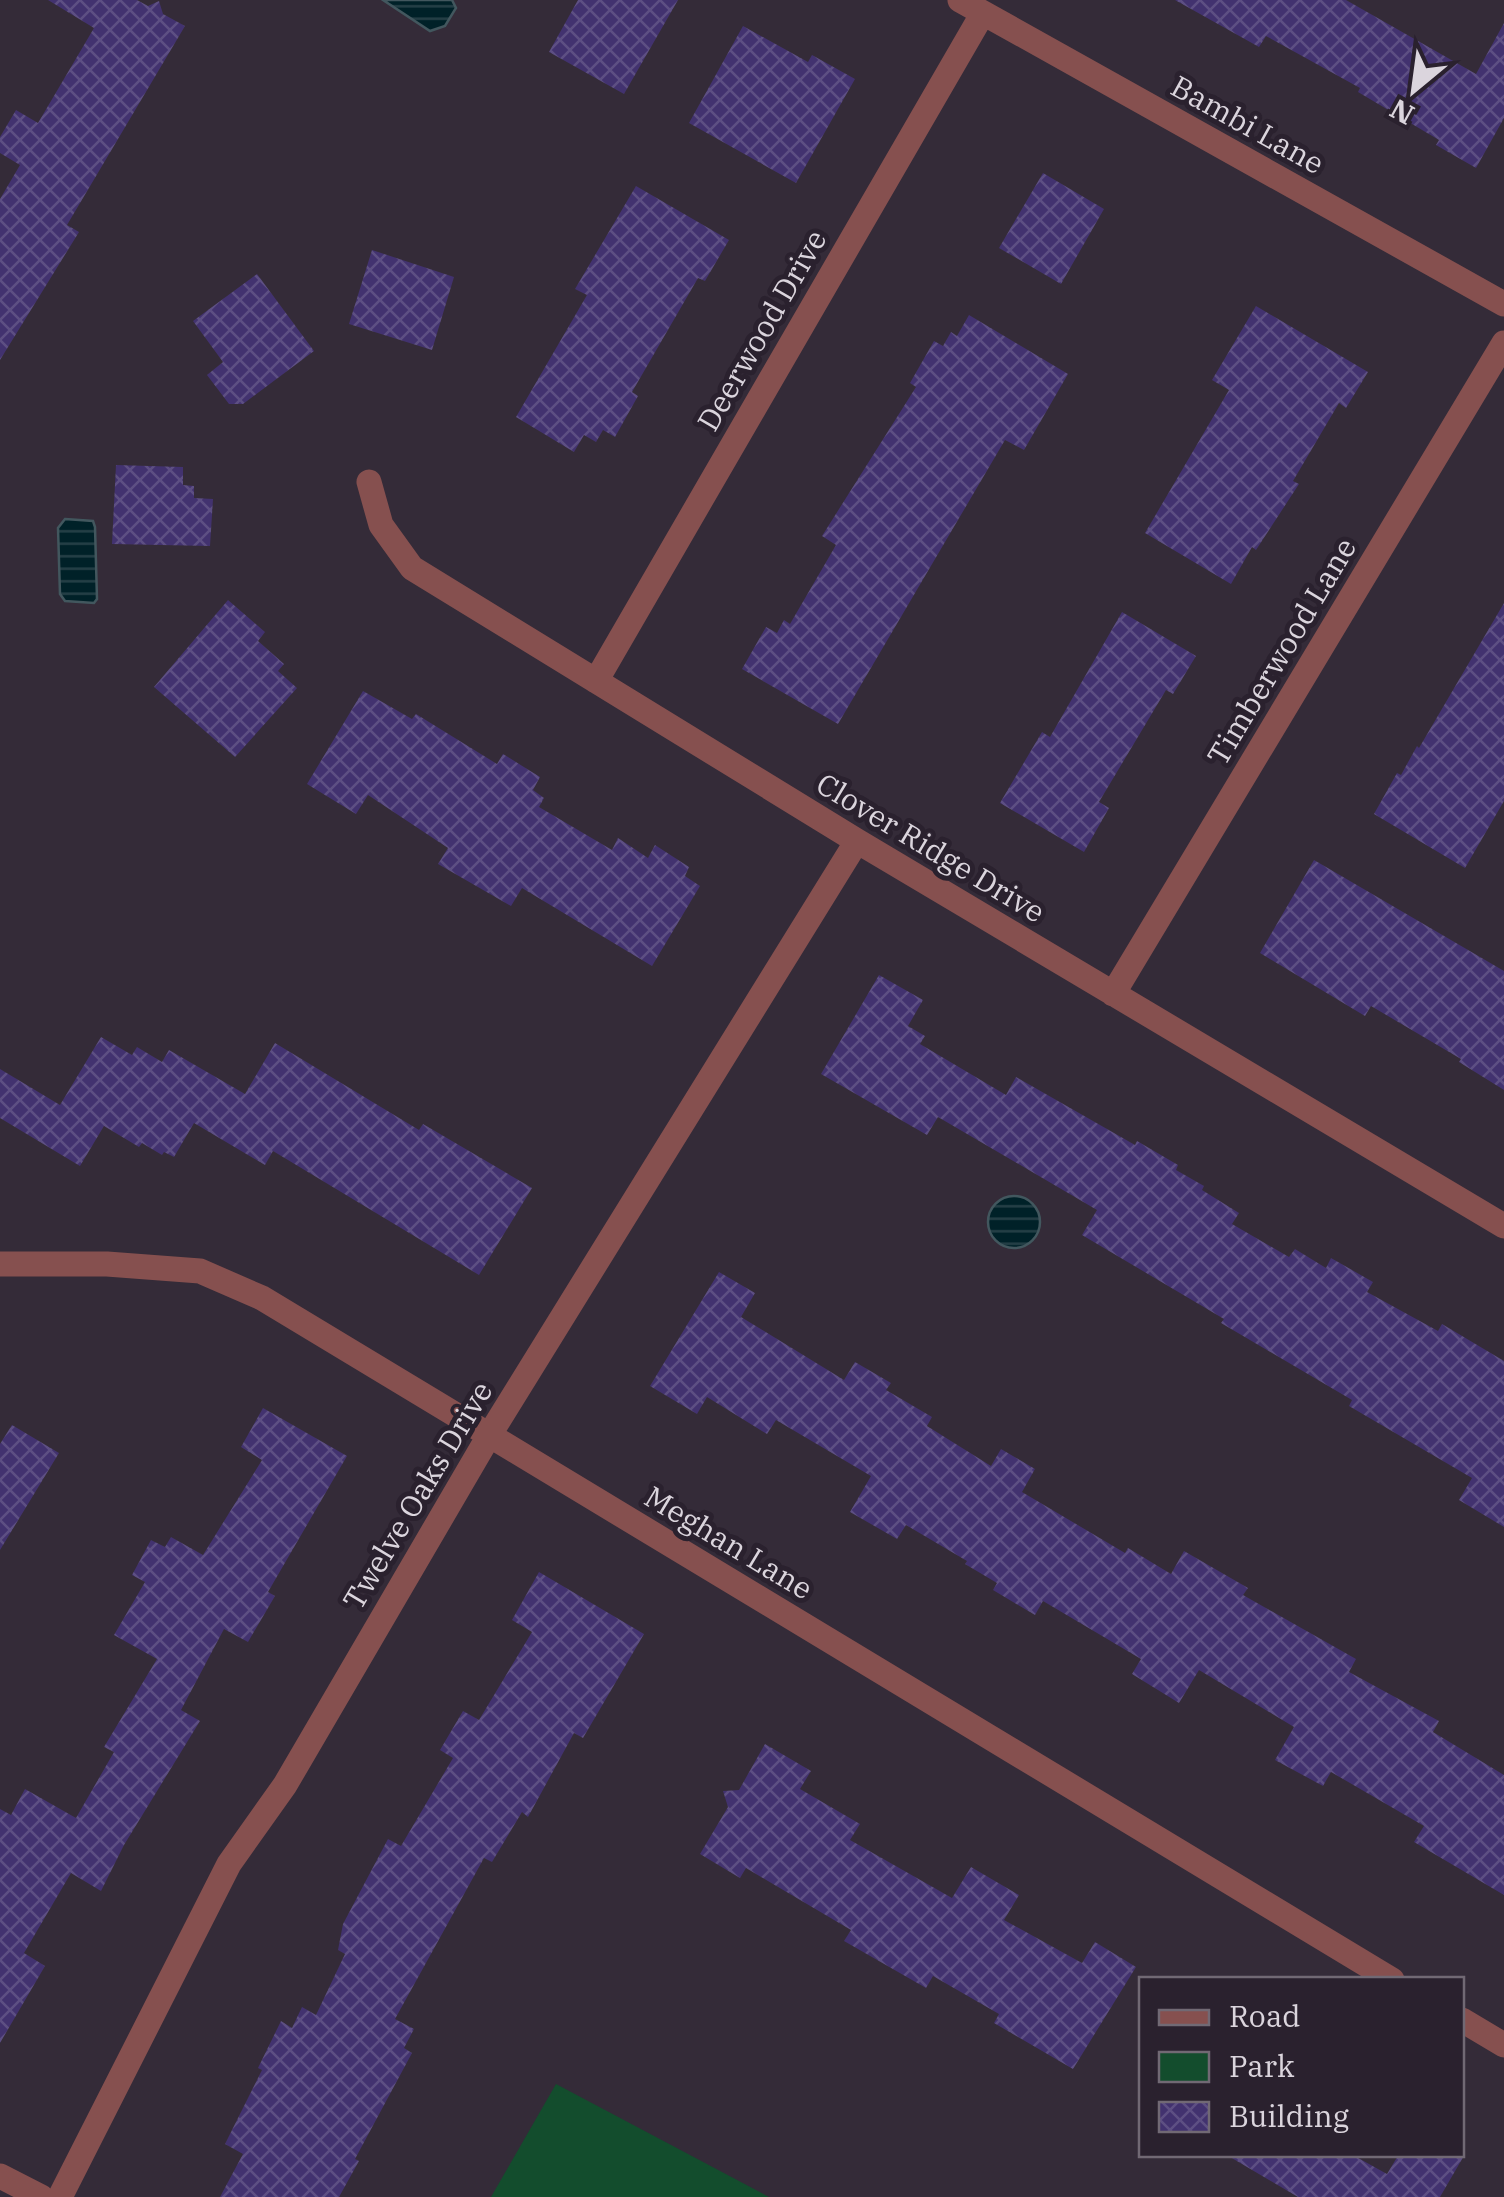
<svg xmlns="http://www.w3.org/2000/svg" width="1504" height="2197" font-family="'IBM Plex Serif',serif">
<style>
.green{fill:#134d2d}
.water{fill:url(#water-rules);stroke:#42575e;stroke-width:2.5}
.building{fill:url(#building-cross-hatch)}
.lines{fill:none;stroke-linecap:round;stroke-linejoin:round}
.minor{stroke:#86504f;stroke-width:25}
.labels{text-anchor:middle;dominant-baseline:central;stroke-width:10;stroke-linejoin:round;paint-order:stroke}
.street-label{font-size:30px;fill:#dbd5dd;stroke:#2a212e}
</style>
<defs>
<pattern id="water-rules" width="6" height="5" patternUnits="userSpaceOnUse" patternTransform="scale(2.5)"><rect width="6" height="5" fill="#002128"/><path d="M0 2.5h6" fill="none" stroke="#254047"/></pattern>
<pattern id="building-cross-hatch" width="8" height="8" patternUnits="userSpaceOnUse" patternTransform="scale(2.5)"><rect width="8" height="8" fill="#42326f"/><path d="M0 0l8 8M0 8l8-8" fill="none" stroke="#5d4f83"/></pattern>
</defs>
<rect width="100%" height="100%" fill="#342b38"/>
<path class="green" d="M 556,2084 L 769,2197 L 491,2197 Z"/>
<path class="water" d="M 383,0 L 452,0 L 456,8 L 445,26 L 430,31 Z
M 65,519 L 93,521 L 95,527 L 97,599 L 94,603 L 65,601 L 60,594 L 58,528 Z
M988 1222a26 26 0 1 1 52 0a26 26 0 1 1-52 0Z"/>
<path class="building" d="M 48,0 L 137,0 L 148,6 L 159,1 L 163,14 L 185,26 L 67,225 L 79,232 L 0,360 L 0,199 L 20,165 L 0,153 L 0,137 L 16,110 L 38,123 L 94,28 Z
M 578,0 L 678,0 L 624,94 L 549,52 Z
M 1175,0 L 1346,0 L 1476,74 L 1504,23 L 1504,118 L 1476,168 L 1436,145 L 1439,140 L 1358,92 L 1360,88 L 1266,36 L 1259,47 Z
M 743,26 L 808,62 L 812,55 L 855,79 L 796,183 L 689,123 Z
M 1043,173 L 1104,209 L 1061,284 L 999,248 Z
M 636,186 L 729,240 L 705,281 L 698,278 L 632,392 L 638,396 L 615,437 L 603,430 L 596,442 L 584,435 L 574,452 L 516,417 L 587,295 L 575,289 Z
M 372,250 L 454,277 L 432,350 L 349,324 Z
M 257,274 L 314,351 L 243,404 L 229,404 L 207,375 L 223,362 L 193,321 Z
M 1256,306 L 1368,372 L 1346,408 L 1339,403 L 1293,481 L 1299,484 L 1256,550 L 1252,547 L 1231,584 L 1145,533 L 1229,390 L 1212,380 Z
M 969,315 L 1068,374 L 1024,450 L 1005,440 L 838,724 L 742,669 L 766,627 L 777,633 L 784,620 L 790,624 L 836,545 L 822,536 L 916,387 L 910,383 L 934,341 L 943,346 L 951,332 L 957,336 Z
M 116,465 L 183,467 L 183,485 L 194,486 L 194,498 L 213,499 L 210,546 L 112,544 Z
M 228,600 L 265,632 L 258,641 L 284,664 L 278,671 L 297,688 L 235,757 L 154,687 Z
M 1504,603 L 1504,801 L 1465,868 L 1374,814 L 1397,773 L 1401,775 L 1417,746 L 1419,748 Z
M 1122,612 L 1196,656 L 1173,694 L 1166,690 L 1099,802 L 1109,808 L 1084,852 L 1000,803 L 1042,732 L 1050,737 Z
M 363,691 L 412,719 L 416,714 L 497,764 L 503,754 L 540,777 L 533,790 L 544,798 L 539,807 L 612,850 L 618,838 L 648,858 L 655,845 L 689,867 L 685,876 L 700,886 L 652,966 L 522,888 L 511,906 L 438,864 L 448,848 L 368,795 L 356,814 L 307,784 Z
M 1314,860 L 1504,971 L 1504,1090 L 1459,1062 L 1461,1059 L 1371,1006 L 1365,1016 L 1260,953 Z
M 879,975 L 923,1000 L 908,1026 L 925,1036 L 920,1044 L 1006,1095 L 1016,1077 L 1135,1145 L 1137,1141 L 1178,1165 L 1176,1170 L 1204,1186 L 1202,1190 L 1239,1213 L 1232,1224 L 1289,1257 L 1295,1249 L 1326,1268 L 1331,1258 L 1373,1282 L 1367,1292 L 1438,1331 L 1442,1324 L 1504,1361 L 1504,1527 L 1459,1500 L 1472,1478 L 1349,1406 L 1352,1400 L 1221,1323 L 1224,1319 L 1082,1235 L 1097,1210 L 938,1117 L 927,1135 L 821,1074 Z
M 101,1037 L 132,1055 L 137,1047 L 162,1062 L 169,1050 L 245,1094 L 275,1043 L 419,1130 L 423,1124 L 532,1188 L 479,1275 L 273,1151 L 265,1165 L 194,1123 L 174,1157 L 164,1152 L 162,1155 L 142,1143 L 139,1147 L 104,1126 L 80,1166 L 0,1118 L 0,1069 L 60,1105 Z
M 719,1272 L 755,1293 L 741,1317 L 844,1380 L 855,1362 L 891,1383 L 886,1390 L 932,1417 L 927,1426 L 991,1466 L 1001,1449 L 1035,1469 L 1022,1492 L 1125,1553 L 1128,1548 L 1171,1574 L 1184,1551 L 1248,1588 L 1243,1595 L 1356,1659 L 1349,1672 L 1439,1721 L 1433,1732 L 1504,1775 L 1504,1895 L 1414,1842 L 1424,1826 L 1331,1772 L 1323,1786 L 1275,1760 L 1294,1727 L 1199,1670 L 1179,1703 L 1132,1674 L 1141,1659 L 1043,1601 L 1035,1615 L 993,1590 L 997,1583 L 965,1564 L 967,1561 L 906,1525 L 897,1539 L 850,1512 L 871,1476 L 776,1420 L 767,1434 L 707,1397 L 697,1414 L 650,1386 Z
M 263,1408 L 347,1456 L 268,1592 L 275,1596 L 248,1642 L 224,1629 L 181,1710 L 200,1721 L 124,1845 L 101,1891 L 71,1873 L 24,1953 L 45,1966 L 0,2043 L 0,1809 L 11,1815 L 25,1789 L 76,1818 L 114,1752 L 104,1747 L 157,1659 L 114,1635 L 145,1582 L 132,1575 L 151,1540 L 165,1547 L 171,1537 L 203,1555 L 262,1460 L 241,1447 Z
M 12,1425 L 59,1453 L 0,1550 L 0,1444 Z
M 539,1572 L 644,1634 L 583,1738 L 574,1733 L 528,1817 L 522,1812 L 492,1862 L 484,1858 L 395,2019 L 414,2029 L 404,2048 L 412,2053 L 355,2159 L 359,2161 L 339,2197 L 220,2197 L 243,2154 L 225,2144 L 262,2070 L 258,2068 L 281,2021 L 292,2028 L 302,2007 L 316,2015 L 345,1954 L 338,1950 L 343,1924 L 388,1839 L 401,1846 L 453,1758 L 440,1750 L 463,1711 L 479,1720 L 532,1632 L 512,1620 Z
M 765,1744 L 811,1771 L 800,1789 L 860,1824 L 850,1840 L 952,1898 L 971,1867 L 1019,1895 L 1004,1920 L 1082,1963 L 1095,1942 L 1136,1967 L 1073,2069 L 994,2023 L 999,2014 L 933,1976 L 926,1988 L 844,1941 L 851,1930 L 746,1868 L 740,1878 L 700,1854 L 728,1807 L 723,1791 L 739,1790 Z
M 1225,2154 L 1351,2154 L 1387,2174 L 1399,2154 L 1465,2154 L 1440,2197 L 1298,2197 Z"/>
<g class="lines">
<path class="minor" d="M 960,0 L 1504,304
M 369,482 L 381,525 L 412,568 L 857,841 L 1504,1226
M 596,681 L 983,13
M 1113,994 L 1504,343
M 0,1264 L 107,1264 L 200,1271 L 262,1298 L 1392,1980
M 1462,2020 L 1504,2045
M 0,2176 L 41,2197
M 60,2197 L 229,1864 L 285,1785 L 490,1434 L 857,841"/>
</g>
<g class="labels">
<g class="street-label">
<text transform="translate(1248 124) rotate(29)">Bambi Lane</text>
<text transform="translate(761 330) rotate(-60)">Deerwood Drive</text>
<text transform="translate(1281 651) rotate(-59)">Timberwood Lane</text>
<text transform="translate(931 847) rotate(31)">Clover Ridge Drive</text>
<text transform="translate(417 1495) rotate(-59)">Twelve Oaks Drive</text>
<text transform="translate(729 1542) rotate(31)">Meghan Lane</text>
</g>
</g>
<rect x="1139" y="1977" width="325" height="180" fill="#2a212e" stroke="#716974" stroke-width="2.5"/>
<rect x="1159" y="2010" width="50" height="15" fill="#86504f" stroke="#716974" stroke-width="2.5"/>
<text x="1229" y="2027" font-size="30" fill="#dbd5dd">Road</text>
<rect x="1159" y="2052" width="50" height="30" fill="#134d2d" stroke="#716974" stroke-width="2.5"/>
<text x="1229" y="2077" font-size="30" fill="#dbd5dd">Park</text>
<rect x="1159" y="2102" width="50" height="30" fill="url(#building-cross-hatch)" stroke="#716974" stroke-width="2.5"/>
<text x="1229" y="2127" font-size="30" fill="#dbd5dd">Building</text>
<g transform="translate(1414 90) rotate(209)" stroke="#2a212e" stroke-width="8" paint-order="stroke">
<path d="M0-8L18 38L0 25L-18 38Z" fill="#dbd5dd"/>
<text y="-15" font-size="28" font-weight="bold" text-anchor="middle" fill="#dbd5dd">N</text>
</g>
</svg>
